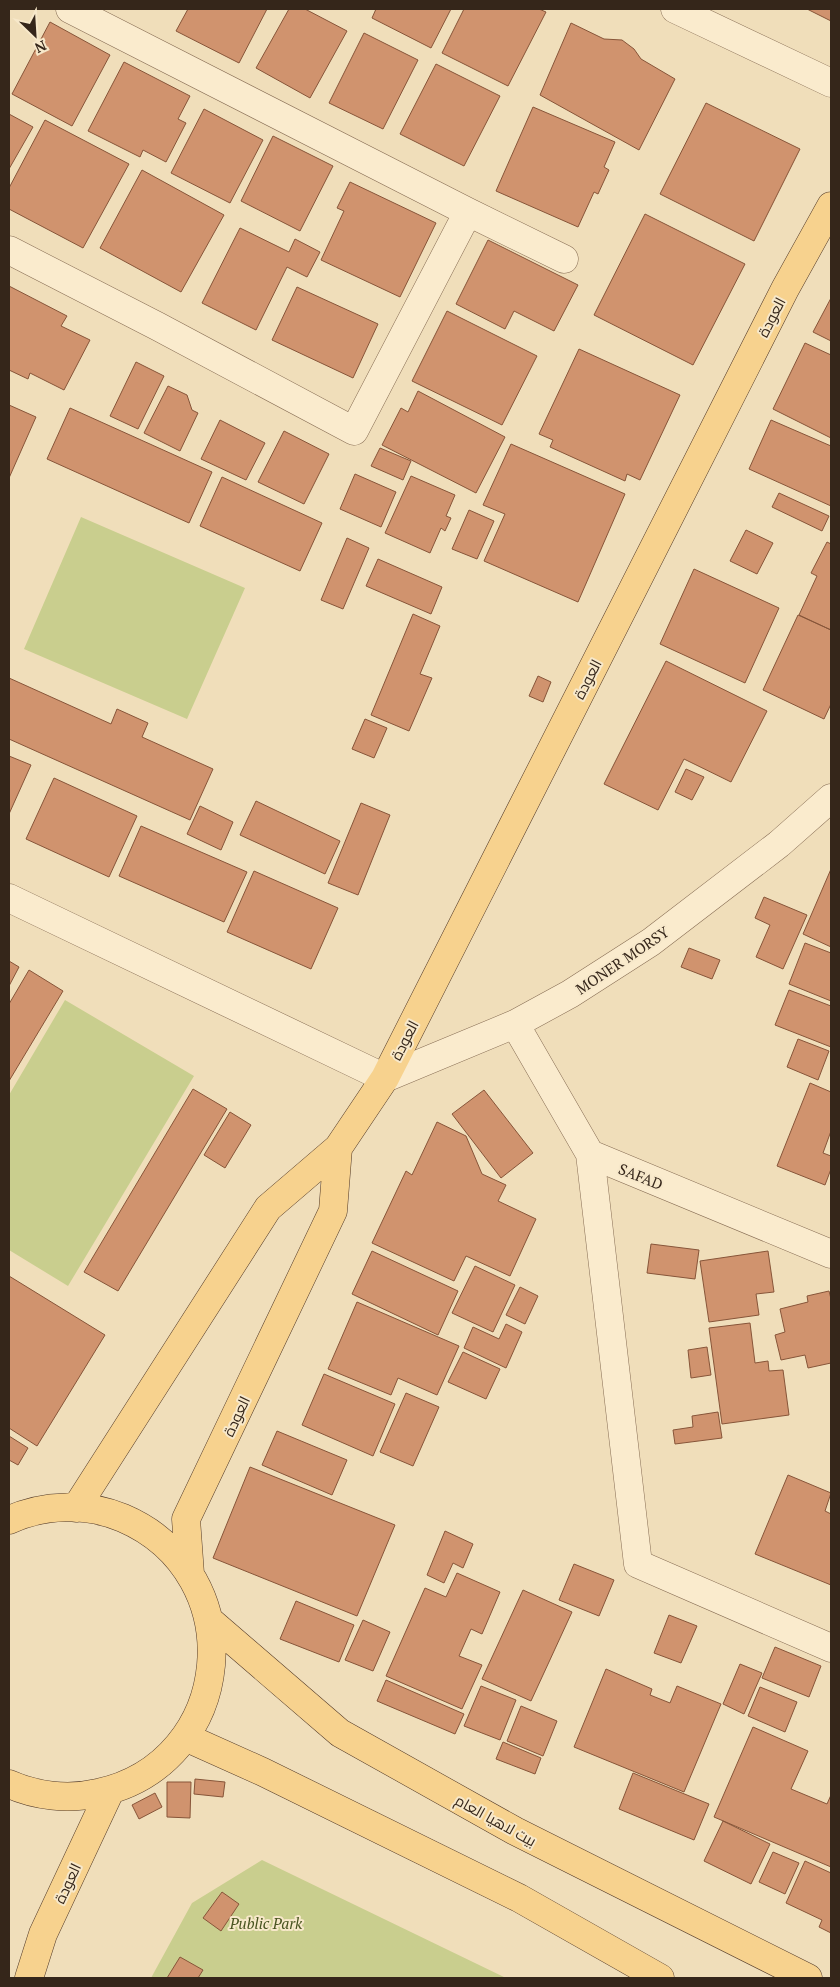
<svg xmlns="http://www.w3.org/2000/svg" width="840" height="1987" font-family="'PT Serif',Cairo,serif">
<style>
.green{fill:#c9ce8e}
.building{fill:#d0936e;stroke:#875539}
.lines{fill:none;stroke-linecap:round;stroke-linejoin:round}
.minor-casing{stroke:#876d54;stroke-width:29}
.major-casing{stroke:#543b29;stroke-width:29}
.minor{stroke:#faebcd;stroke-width:28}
.major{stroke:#f7d28e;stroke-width:28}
.labels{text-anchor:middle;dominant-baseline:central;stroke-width:4;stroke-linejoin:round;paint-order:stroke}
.street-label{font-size:15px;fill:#35261a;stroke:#f7e8ca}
.park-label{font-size:15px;font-style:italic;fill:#48531f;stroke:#f7e8ca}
</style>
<rect width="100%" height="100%" fill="#f0deba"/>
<path class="green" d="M 81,517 L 245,588 L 187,719 L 24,649 Z
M 65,1000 L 194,1076 L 68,1286 L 9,1250 L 9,1095 Z
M 262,1860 L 506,1978 L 151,1978 L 192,1903 Z"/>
<path class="building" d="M 188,9 L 267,9 L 239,63 L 176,31 Z
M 289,9 L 305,9 L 347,31 L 310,98 L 256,68 Z
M 376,9 L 451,9 L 431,48 L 372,18 Z
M 464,9 L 539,9 L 546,12 L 508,86 L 442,53 Z
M 807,9 L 831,9 L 831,21 Z
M 50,22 L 110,55 L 72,126 L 12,94 Z
M 571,23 L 604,39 L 622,40 L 634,49 L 641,59 L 675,79 L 639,150 L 540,95 Z
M 364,33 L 418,60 L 383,129 L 329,103 Z
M 124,62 L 190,96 L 178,119 L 186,123 L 166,162 L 143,150 L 140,157 L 88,131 Z
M 436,64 L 500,96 L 464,166 L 400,134 Z
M 706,103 L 800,149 L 754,241 L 660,194 Z
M 533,107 L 615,142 L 604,167 L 609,170 L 598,194 L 594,192 L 578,227 L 496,191 Z
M 204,109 L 263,140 L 230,203 L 171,173 Z
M 9,114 L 33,127 L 9,169 Z
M 45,120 L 129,164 L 83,248 L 9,209 L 9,188 Z
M 273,136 L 333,166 L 300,231 L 241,201 Z
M 142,170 L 224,215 L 181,292 L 100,248 Z
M 350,182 L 436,223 L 400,297 L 321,260 L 344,211 L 337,208 Z
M 645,214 L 745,264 L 693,365 L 594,315 Z
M 240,228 L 289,252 L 295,239 L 320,252 L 307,277 L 287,267 L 256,330 L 202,303 Z
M 488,240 L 578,285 L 554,331 L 514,311 L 505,329 L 456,304 Z
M 9,286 L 67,316 L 61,326 L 90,340 L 64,390 L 30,373 L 28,379 L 9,370 Z
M 297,287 L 378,324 L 353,378 L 272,340 Z
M 831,298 L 831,341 L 813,332 Z
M 447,311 L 537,356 L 502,425 L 412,381 Z
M 805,343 L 831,355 L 831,438 L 773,409 Z
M 579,349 L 680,395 L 640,480 L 627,474 L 625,481 L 550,447 L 553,440 L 539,434 Z
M 136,362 L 164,376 L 138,429 L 110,416 Z
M 168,386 L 187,395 L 192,410 L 198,413 L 180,451 L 144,433 Z
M 418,391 L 505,437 L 476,493 L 382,445 L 401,408 L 408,412 Z
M 9,405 L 36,417 L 9,478 Z
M 70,408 L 212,472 L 189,523 L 47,459 Z
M 220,420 L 265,443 L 246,480 L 201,459 Z
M 771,420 L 831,446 L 831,506 L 749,469 Z
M 284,431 L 329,454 L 304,504 L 258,482 Z
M 511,444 L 625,494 L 578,602 L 484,561 L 505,514 L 483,505 Z
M 380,448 L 411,461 L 403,480 L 371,466 Z
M 355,474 L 396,492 L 381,527 L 340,509 Z
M 411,476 L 455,495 L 446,516 L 451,518 L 445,531 L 441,528 L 430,553 L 385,533 Z
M 222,477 L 322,523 L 300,571 L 200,526 Z
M 779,493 L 829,516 L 822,531 L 772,507 Z
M 469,510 L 494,521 L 477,559 L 452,549 Z
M 746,530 L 773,543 L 757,574 L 730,561 Z
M 347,538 L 369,548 L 343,609 L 321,600 Z
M 827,542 L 831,544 L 831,630 L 799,615 L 817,576 L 811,573 Z
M 378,559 L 442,587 L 431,614 L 366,586 Z
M 694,569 L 779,608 L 745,683 L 660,644 Z
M 413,614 L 440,626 L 420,674 L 432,678 L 409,731 L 371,715 Z
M 798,615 L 831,630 L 831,704 L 824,719 L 763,690 Z
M 666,661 L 767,711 L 731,782 L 684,759 L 658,810 L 604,784 Z
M 538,676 L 551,682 L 543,702 L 529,696 Z
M 9,678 L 111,724 L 117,709 L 148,723 L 142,737 L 213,769 L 190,820 L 9,739 Z
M 365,719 L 387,728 L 374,758 L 352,749 Z
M 9,756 L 31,765 L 9,814 Z
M 686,769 L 704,777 L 692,800 L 675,792 Z
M 54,778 L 137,816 L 109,877 L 26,839 Z
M 256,801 L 340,841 L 325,874 L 240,835 Z
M 361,803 L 390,815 L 358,895 L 328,883 Z
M 200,806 L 233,822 L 221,850 L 187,834 Z
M 141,826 L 247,872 L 224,922 L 119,876 Z
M 831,869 L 831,947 L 803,934 Z
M 254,871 L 338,908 L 311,969 L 227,932 Z
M 764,897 L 807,915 L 783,969 L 756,957 L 770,925 L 755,918 Z
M 805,943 L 831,953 L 831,1001 L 789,984 Z
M 689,948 L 720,960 L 712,979 L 681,967 Z
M 9,961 L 19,967 L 9,986 Z
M 29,970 L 63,991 L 9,1081 L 9,1004 Z
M 789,990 L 831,1006 L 831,1047 L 775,1025 Z
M 798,1039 L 829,1051 L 818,1080 L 787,1067 Z
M 810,1083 L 831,1092 L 831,1131 L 823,1153 L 831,1156 L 831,1169 L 825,1185 L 777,1166 Z
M 193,1089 L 227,1109 L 118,1291 L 84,1272 Z
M 484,1090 L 533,1153 L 501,1178 L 452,1114 Z
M 230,1112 L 251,1125 L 225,1168 L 204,1155 Z
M 437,1122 L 466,1136 L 482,1174 L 506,1185 L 498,1201 L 536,1219 L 510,1276 L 466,1256 L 454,1281 L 372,1243 L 406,1171 L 412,1175 Z
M 651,1244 L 699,1250 L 695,1279 L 647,1273 Z
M 372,1251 L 458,1291 L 438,1335 L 352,1294 Z
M 768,1251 L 774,1292 L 756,1294 L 759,1315 L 709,1322 L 700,1261 Z
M 475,1266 L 515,1285 L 493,1332 L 452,1313 Z
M 9,1276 L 105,1335 L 37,1446 L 9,1428 Z
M 520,1287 L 538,1296 L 525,1324 L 506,1315 Z
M 829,1291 L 831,1299 L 831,1363 L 808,1368 L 805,1355 L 781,1360 L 775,1335 L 785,1332 L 780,1309 L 808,1302 L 807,1296 Z
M 357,1302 L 459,1346 L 437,1395 L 398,1378 L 391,1395 L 328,1369 Z
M 750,1323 L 755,1363 L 768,1361 L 769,1371 L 783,1370 L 789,1415 L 722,1424 L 709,1328 Z
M 506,1324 L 522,1332 L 506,1368 L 464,1348 L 473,1327 L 499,1339 Z
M 707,1347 L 711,1375 L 691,1378 L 688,1350 Z
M 463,1352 L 500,1369 L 486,1399 L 448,1382 Z
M 324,1374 L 395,1404 L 373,1456 L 302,1425 Z
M 406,1393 L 439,1407 L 413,1466 L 380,1452 Z
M 718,1412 L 722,1438 L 675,1444 L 673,1430 L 693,1427 L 692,1416 Z
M 277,1431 L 347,1460 L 332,1495 L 262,1465 Z
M 9,1436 L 28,1448 L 18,1465 L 9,1460 Z
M 250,1467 L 395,1525 L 357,1616 L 213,1558 Z
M 788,1475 L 831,1493 L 825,1511 L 831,1514 L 831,1585 L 755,1554 Z
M 445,1531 L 473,1544 L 463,1568 L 453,1563 L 444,1583 L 427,1575 Z
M 574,1564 L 614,1580 L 599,1616 L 559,1600 Z
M 457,1573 L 500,1592 L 482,1634 L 471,1629 L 459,1656 L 482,1665 L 462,1709 L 386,1676 L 425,1588 L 446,1597 Z
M 523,1590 L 572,1612 L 531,1701 L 482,1679 Z
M 296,1601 L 354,1625 L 339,1662 L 280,1639 Z
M 669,1615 L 697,1626 L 681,1663 L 654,1653 Z
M 363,1620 L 390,1632 L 373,1671 L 345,1660 Z
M 775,1647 L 821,1666 L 809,1697 L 762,1678 Z
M 740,1664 L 762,1673 L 744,1714 L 723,1704 Z
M 606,1669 L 652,1689 L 650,1695 L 670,1703 L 677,1686 L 721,1704 L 684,1792 L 574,1747 Z
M 386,1680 L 464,1714 L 455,1734 L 377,1701 Z
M 481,1686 L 516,1700 L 500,1740 L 464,1726 Z
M 760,1687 L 797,1702 L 785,1732 L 748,1716 Z
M 521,1706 L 557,1721 L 543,1756 L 507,1741 Z
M 753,1727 L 808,1751 L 791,1789 L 827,1804 L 831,1795 L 831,1867 L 714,1817 Z
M 503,1742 L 541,1758 L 535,1774 L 496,1759 Z
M 633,1773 L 709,1804 L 694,1840 L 619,1809 Z
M 195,1779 L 225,1782 L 223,1797 L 194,1794 Z
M 167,1782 L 191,1782 L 190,1818 L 167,1817 Z
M 155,1793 L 162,1807 L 139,1819 L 132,1805 Z
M 723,1821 L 770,1844 L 751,1884 L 704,1861 Z
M 773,1852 L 799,1863 L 785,1894 L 759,1882 Z
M 805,1861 L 831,1873 L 831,1933 L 819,1927 L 822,1920 L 786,1903 Z
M 222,1892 L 239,1904 L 221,1931 L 203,1918 Z
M 180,1957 L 203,1970 L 198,1978 L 167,1978 Z"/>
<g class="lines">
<defs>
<path id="minor" d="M 70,9 L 468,212 L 564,259
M 675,9 L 831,83
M 9,250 L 157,326 L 354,431 L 468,212
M 9,898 L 385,1078 L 515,1024 L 570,994 L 651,942 L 779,844 L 831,798
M 515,1024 L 590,1154 L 831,1254
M 590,1154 L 638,1564 L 831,1648"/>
<path id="major" d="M 76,1508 L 268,1208 L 338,1148 L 385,1078 L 785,289 L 831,206
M 9,1520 C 44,1504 87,1503 123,1518 C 253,1574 236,1763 98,1793 C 68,1800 36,1796 9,1784
M 190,1574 L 186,1519 L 333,1211 L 338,1148
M 210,1621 L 340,1733 L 515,1831 L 808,1978
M 185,1737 L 263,1772 L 519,1898 L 660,1978
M 29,1978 L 43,1934 L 110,1791"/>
</defs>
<use href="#minor" class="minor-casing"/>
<use href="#major" class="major-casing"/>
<use href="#minor" class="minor"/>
<use href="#major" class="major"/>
</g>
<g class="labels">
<g class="street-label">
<text transform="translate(771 317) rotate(-63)">العودة</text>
<text transform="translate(587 679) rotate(-63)">العودة</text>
<text transform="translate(622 960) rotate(-34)">MONER MORSY</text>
<text transform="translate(404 1040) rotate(-63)">العودة</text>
<text transform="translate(641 1176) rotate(22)">SAFAD</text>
<text transform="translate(236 1416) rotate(-65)">العودة</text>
<text transform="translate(496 1820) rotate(29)">بيت لاهيا العام</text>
<text transform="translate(67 1883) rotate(-65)">العودة</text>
</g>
<g class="park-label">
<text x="266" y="1923">Public Park</text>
</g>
</g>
<rect width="840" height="1987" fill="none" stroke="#35261a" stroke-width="20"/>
<g transform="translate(35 35) rotate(155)" stroke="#f7e8ca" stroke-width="4" paint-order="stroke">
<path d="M0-4L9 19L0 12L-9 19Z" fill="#35261a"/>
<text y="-8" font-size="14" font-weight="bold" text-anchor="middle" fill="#35261a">N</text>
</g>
</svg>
